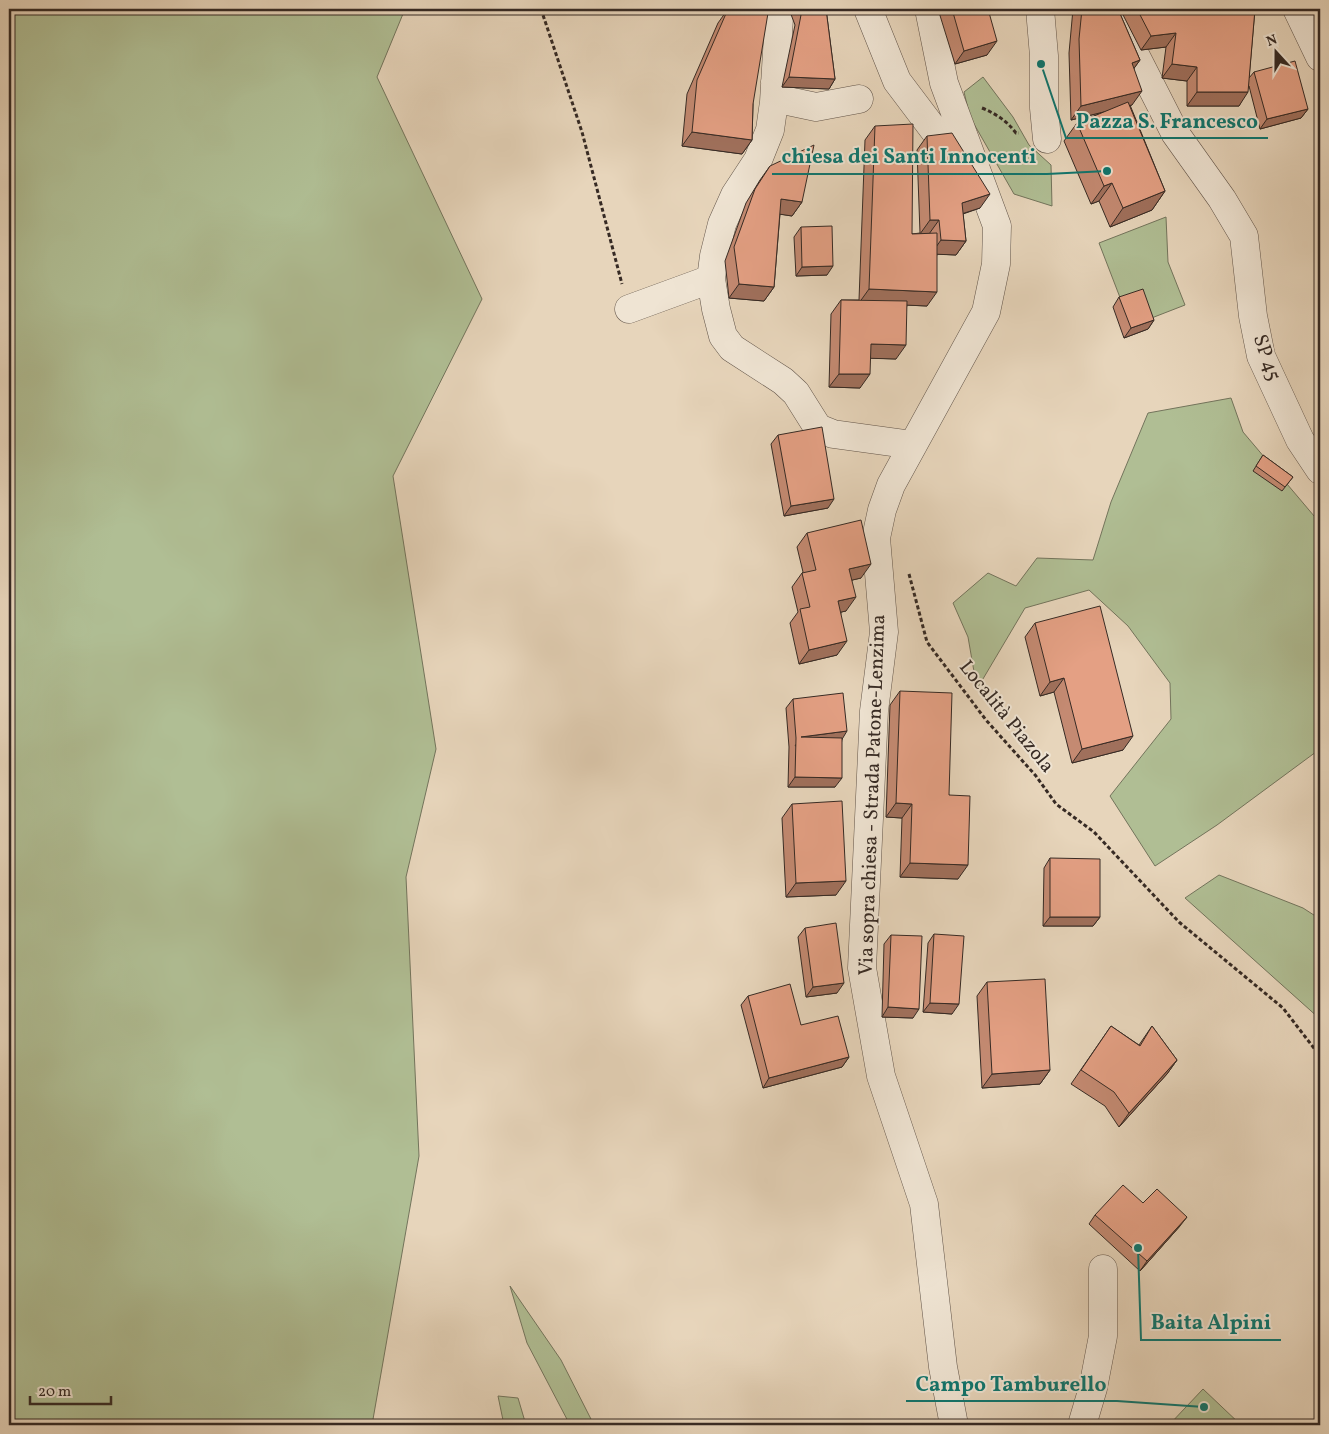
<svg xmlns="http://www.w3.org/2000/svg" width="1329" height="1434" font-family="Vollkorn,serif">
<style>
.green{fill:#b0be94;stroke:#73745c}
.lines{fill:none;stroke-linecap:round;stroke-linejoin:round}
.minor-casing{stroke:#62554a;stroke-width:29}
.path{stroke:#362a24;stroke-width:3;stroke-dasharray:4 2.5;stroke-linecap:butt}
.minor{stroke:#efe4d3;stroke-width:28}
.wall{fill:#c48a72;stroke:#362a24}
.shaded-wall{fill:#a0705c;stroke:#362a24}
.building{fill:#e4a084;stroke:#362a24}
.labels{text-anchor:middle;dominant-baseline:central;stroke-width:4;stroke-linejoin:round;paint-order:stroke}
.street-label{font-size:20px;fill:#362a24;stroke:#efe4d3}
.leader{fill:none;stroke:#0f766e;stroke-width:2}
.callout-dot{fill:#0f766e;stroke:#efe4d3;stroke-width:2}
.callout-label{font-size:21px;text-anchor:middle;font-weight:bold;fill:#0f766e;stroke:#efe4d3;stroke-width:4;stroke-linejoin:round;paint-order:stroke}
</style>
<rect width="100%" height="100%" fill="#e7d5bb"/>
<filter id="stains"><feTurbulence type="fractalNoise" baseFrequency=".004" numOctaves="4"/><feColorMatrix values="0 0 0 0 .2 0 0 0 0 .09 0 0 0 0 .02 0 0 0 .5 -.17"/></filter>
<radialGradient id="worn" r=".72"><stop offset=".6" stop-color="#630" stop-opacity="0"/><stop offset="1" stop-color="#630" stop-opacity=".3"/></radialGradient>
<path class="green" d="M 9,9 L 405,9 L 377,77 L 482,299 L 393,476 L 436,749 L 406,877 L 419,1156 L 372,1425 L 9,1425 Z
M 983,77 L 1013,117 L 1029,145 L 1051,165 L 1052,206 L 1014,194 L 970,117 L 964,92 Z
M 1166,217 L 1168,262 L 1185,305 L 1131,326 L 1099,243 Z
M 1231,398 L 1243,432 L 1320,523 L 1320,749 L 1217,825 L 1155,866 L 1110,796 L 1171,719 L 1170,683 L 1128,626 L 1089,590 L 1025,608 L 977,689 L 968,637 L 953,603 L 988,573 L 1016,586 L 1037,558 L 1093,560 L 1111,502 L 1148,413 Z
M 1219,875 L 1303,908 L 1320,919 L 1320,1019 L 1185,898 Z
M 510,1286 L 561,1360 L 594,1425 L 570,1425 L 527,1343 Z
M 1203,1389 L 1241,1425 L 1169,1425 Z
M 498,1396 L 518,1398 L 526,1425 L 504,1425 Z"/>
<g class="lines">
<defs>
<path id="minor" d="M 776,9 L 779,18 L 774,102 L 770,130 L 758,160 L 735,195 L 722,224 L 714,256 L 711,279 L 716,309 L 723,336 L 732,348 L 783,381 L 796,393 L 818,428 L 833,434 L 913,445
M 868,9 L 897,81 L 937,134 L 960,162
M 929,9 L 944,83 L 997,226 L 996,264 L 986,312 L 891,485 L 882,510 L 876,538 L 884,632 L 874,711 L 862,968 L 881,1076 L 924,1204 L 943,1367 L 954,1425
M 1040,9 L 1044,56 L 1044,108 L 1047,139
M 1110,9 L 1121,27 L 1175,133 L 1222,199 L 1244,236 L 1253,316 L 1261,356 L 1300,440 L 1320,470
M 1297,9 L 1320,57
M 775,82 L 783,100 L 816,107 L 859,99
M 629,309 L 711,279
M 1082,1425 L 1093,1388 L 1103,1336 L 1103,1269"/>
</defs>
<use href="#minor" class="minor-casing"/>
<path class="path" d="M 541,9 L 582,132 L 622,284
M 982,108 C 996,114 1006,120 1016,133 L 1019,133
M 909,574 L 927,642 L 986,720 L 1036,776 L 1056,804 L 1094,832 L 1179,922 L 1283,1008 L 1320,1056"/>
<use href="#minor" class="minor"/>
</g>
<path class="wall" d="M 728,9 L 753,104 L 752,140 L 742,154 L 682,146 L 687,94 L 718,23 Z
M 789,9 L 826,9 L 835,79 L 829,89 L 782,87 L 795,25 Z
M 938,9 L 988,9 L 987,55 L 955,64 Z
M 1073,9 L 1118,9 L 1140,60 L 1134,68 L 1132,105 L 1130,105 L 1165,191 L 1152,210 L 1110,227 L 1099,201 L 1091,204 L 1064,141 L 1077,123 L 1104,112 L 1071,120 L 1069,53 Z
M 1120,9 L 1255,9 L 1249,78 L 1254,72 L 1308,109 L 1301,118 L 1260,129 L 1249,86 L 1239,106 L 1187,106 L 1187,81 L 1162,78 L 1166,47 L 1141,50 Z
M 875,126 L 912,234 L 920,233 L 917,150 L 927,136 L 980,208 L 963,214 L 966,241 L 956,255 L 937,254 L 927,306 L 907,305 L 896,359 L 870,358 L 860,388 L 829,387 L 831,314 L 841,300 L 859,300 L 865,140 Z
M 770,166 L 802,202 L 792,216 L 780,214 L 774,287 L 764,301 L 729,298 L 725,261 L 746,203 L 760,180 Z
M 801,227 L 827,275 L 796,276 L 794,237 Z
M 1119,297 L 1154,320 L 1148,329 L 1124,338 L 1113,307 Z
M 778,435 L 828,508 L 784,516 L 771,444 Z
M 1263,455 L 1293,477 L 1282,491 L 1253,471 Z
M 807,533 L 861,578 L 852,580 L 846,611 L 841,612 L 837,655 L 799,664 L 790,623 L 798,612 L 792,587 L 802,573 L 803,572 L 797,547 Z
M 1035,623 L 1123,750 L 1072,763 L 1054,692 L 1040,696 L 1025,637 Z
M 900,691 L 949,795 L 958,879 L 900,877 L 902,818 L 886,817 L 890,705 Z
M 793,699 L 842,739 L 835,787 L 788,787 L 789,747 L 786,708 Z
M 792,804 L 836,895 L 786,897 L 782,818 Z
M 1050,858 L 1100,917 L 1093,926 L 1043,926 L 1044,868 Z
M 805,928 L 837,993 L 806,997 L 798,937 Z
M 934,934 L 952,1014 L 923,1012 L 928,943 Z
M 891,935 L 913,1018 L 882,1017 L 884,944 Z
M 987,982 L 1050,1070 L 1040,1084 L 982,1088 L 977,996 Z
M 748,996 L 801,1025 L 849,1057 L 842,1067 L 763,1088 L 741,1005 Z
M 1111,1026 L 1139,1045 L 1152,1026 L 1177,1060 L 1167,1074 L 1119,1127 L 1105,1106 L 1071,1084 Z
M 1143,1203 L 1180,1226 L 1140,1271 L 1089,1224 L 1095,1215 Z"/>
<path class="shaded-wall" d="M 1176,33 L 1166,47 L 1141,50 L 1151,36 Z
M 997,41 L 987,55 L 955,64 L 964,51 Z
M 1140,60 L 1130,74 L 1132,63 Z
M 1172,64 L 1197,67 L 1187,81 L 1162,78 Z
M 789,77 L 835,79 L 829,89 L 782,87 Z
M 1142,91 L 1132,105 L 1071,120 L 1081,106 Z
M 1197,92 L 1248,92 L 1239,106 L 1187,106 Z
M 1308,109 L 1301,118 L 1260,129 L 1267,119 Z
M 692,132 L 752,140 L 742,154 L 682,146 Z
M 1112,183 L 1099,201 L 1091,204 L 1104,186 Z
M 1165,191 L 1152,210 L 1110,227 L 1123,208 Z
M 990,194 L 980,208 L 952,217 L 962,203 Z
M 781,199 L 802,202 L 792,216 L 772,213 Z
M 930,220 L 939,220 L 929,234 L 920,234 Z
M 941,240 L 966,241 L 956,255 L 931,254 Z
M 833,266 L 827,275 L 796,276 L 802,267 Z
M 739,284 L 774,287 L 764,301 L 729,298 Z
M 869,289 L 937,292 L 927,306 L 859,303 Z
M 1154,320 L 1148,329 L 1124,338 L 1131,328 Z
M 871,344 L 906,345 L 896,359 L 861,358 Z
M 839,374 L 870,374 L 860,388 L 829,387 Z
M 834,499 L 828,508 L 784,516 L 791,506 Z
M 871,564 L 861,578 L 840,583 L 849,569 Z
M 856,597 L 846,611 L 828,615 L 838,601 Z
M 847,641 L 837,655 L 799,664 L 809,650 Z
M 1064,678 L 1054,692 L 1040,696 L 1050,682 Z
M 847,731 L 841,741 L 795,746 L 801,737 Z
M 1133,736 L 1123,750 L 1072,763 L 1082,749 Z
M 795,777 L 842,778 L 835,787 L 788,787 Z
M 896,803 L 912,804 L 902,818 L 886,817 Z
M 910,863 L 968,865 L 958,879 L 900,877 Z
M 846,881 L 836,895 L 786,897 L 796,883 Z
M 1050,917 L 1100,917 L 1093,926 L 1043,926 Z
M 844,983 L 837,993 L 806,997 L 813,987 Z
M 930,1003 L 959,1004 L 952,1014 L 923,1012 Z
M 888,1007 L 919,1009 L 913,1018 L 882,1017 Z
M 849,1057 L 842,1067 L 763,1088 L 769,1078 Z
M 1177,1060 L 1167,1074 L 1119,1127 L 1129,1113 Z
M 1050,1070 L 1040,1084 L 982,1088 L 992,1074 Z
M 1187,1217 L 1180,1226 L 1140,1271 L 1147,1261 Z"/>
<path class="building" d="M 728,9 L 768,13 L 753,104 L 752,140 L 692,132 L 697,80 Z
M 799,9 L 826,9 L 835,79 L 789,77 L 801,15 Z
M 952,9 L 988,9 L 997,41 L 964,51 Z
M 1082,9 L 1118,9 L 1140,60 L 1132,63 L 1142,91 L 1081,106 L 1079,39 Z
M 1137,9 L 1255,9 L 1248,92 L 1197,92 L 1197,67 L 1172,64 L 1176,33 L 1151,36 Z
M 1295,61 L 1308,109 L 1267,119 L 1254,72 Z
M 1128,102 L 1165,191 L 1123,208 L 1112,183 L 1104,186 L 1077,123 Z
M 913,124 L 912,234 L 937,233 L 937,292 L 869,289 L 875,126 Z
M 952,133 L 990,194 L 962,203 L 966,241 L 941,240 L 939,220 L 930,220 L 927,136 Z
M 814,145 L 802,202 L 781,199 L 774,287 L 739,284 L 734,247 L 755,189 L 770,166 Z
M 832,226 L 833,266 L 802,267 L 801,227 Z
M 1143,289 L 1154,320 L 1131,328 L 1119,297 Z
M 841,300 L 907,301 L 906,345 L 871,344 L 870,374 L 839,374 Z
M 822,427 L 834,499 L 791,506 L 778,435 Z
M 1263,455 L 1293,477 L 1285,487 L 1256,466 Z
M 861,520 L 871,564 L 849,569 L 856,597 L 838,601 L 847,641 L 809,650 L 800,609 L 810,607 L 802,573 L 816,570 L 807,533 Z
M 1100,606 L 1133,736 L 1082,749 L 1064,678 L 1050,682 L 1035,623 Z
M 900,691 L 952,693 L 949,795 L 970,796 L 968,865 L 910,863 L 912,804 L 896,803 Z
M 843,693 L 847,731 L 801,737 L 842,738 L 842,778 L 795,777 L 796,738 L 793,699 Z
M 842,801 L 846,881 L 796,883 L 792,804 Z
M 1050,858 L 1100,859 L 1100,917 L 1050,917 Z
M 836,923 L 844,983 L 813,987 L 805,928 Z
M 934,934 L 964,936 L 959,1004 L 930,1003 Z
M 891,935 L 922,936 L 919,1009 L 888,1007 Z
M 1045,979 L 1050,1070 L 992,1074 L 987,982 Z
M 790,984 L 801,1025 L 838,1016 L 849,1057 L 769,1078 L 748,996 Z
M 1111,1026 L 1140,1046 L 1152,1026 L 1177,1060 L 1129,1113 L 1114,1092 L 1081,1070 Z
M 1123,1185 L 1143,1203 L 1157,1189 L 1187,1217 L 1147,1261 L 1095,1215 Z"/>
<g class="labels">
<g class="street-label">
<text transform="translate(1266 358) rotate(71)">SP 45</text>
<text transform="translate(1006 717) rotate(51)">Località Piazola</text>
<text transform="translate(873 795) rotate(-88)">Via sopra chiesa - Strada Patone-Lenzima</text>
</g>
</g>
<path class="leader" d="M1041 64L1066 138H1268M1107 171L1047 174H772M1138 1248L1141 1340H1281M1204 1407L1117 1401H906"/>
<g class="callout-dot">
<circle cx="1041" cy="64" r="5"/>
<circle cx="1107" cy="171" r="5"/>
<circle cx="1138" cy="1248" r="5"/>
<circle cx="1204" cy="1407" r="5"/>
</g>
<g class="callout-label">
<text x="1167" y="128">Pazza S. Francesco</text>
<text x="909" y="163">chiesa dei Santi Innocenti</text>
<text x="1211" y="1329">Baita Alpini</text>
<text x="1011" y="1391">Campo Tamburello</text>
</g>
<rect width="1329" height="1434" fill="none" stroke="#e7d5bb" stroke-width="30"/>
<rect x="10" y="10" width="1309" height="1414" fill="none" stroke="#362a24" stroke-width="2.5"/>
<rect x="15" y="15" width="1299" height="1404" fill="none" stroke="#362a24"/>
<g transform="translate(1276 52) rotate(339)" stroke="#efe4d3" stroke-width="4" paint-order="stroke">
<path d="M0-4L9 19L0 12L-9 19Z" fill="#362a24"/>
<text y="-8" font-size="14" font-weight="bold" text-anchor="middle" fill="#362a24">N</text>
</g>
<path d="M30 1396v8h81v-8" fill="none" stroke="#362a24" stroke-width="2.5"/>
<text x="38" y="1396" font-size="15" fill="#362a24" stroke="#efe4d3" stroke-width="4" paint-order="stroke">20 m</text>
<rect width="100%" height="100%" filter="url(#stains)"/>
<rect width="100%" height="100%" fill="url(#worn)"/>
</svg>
